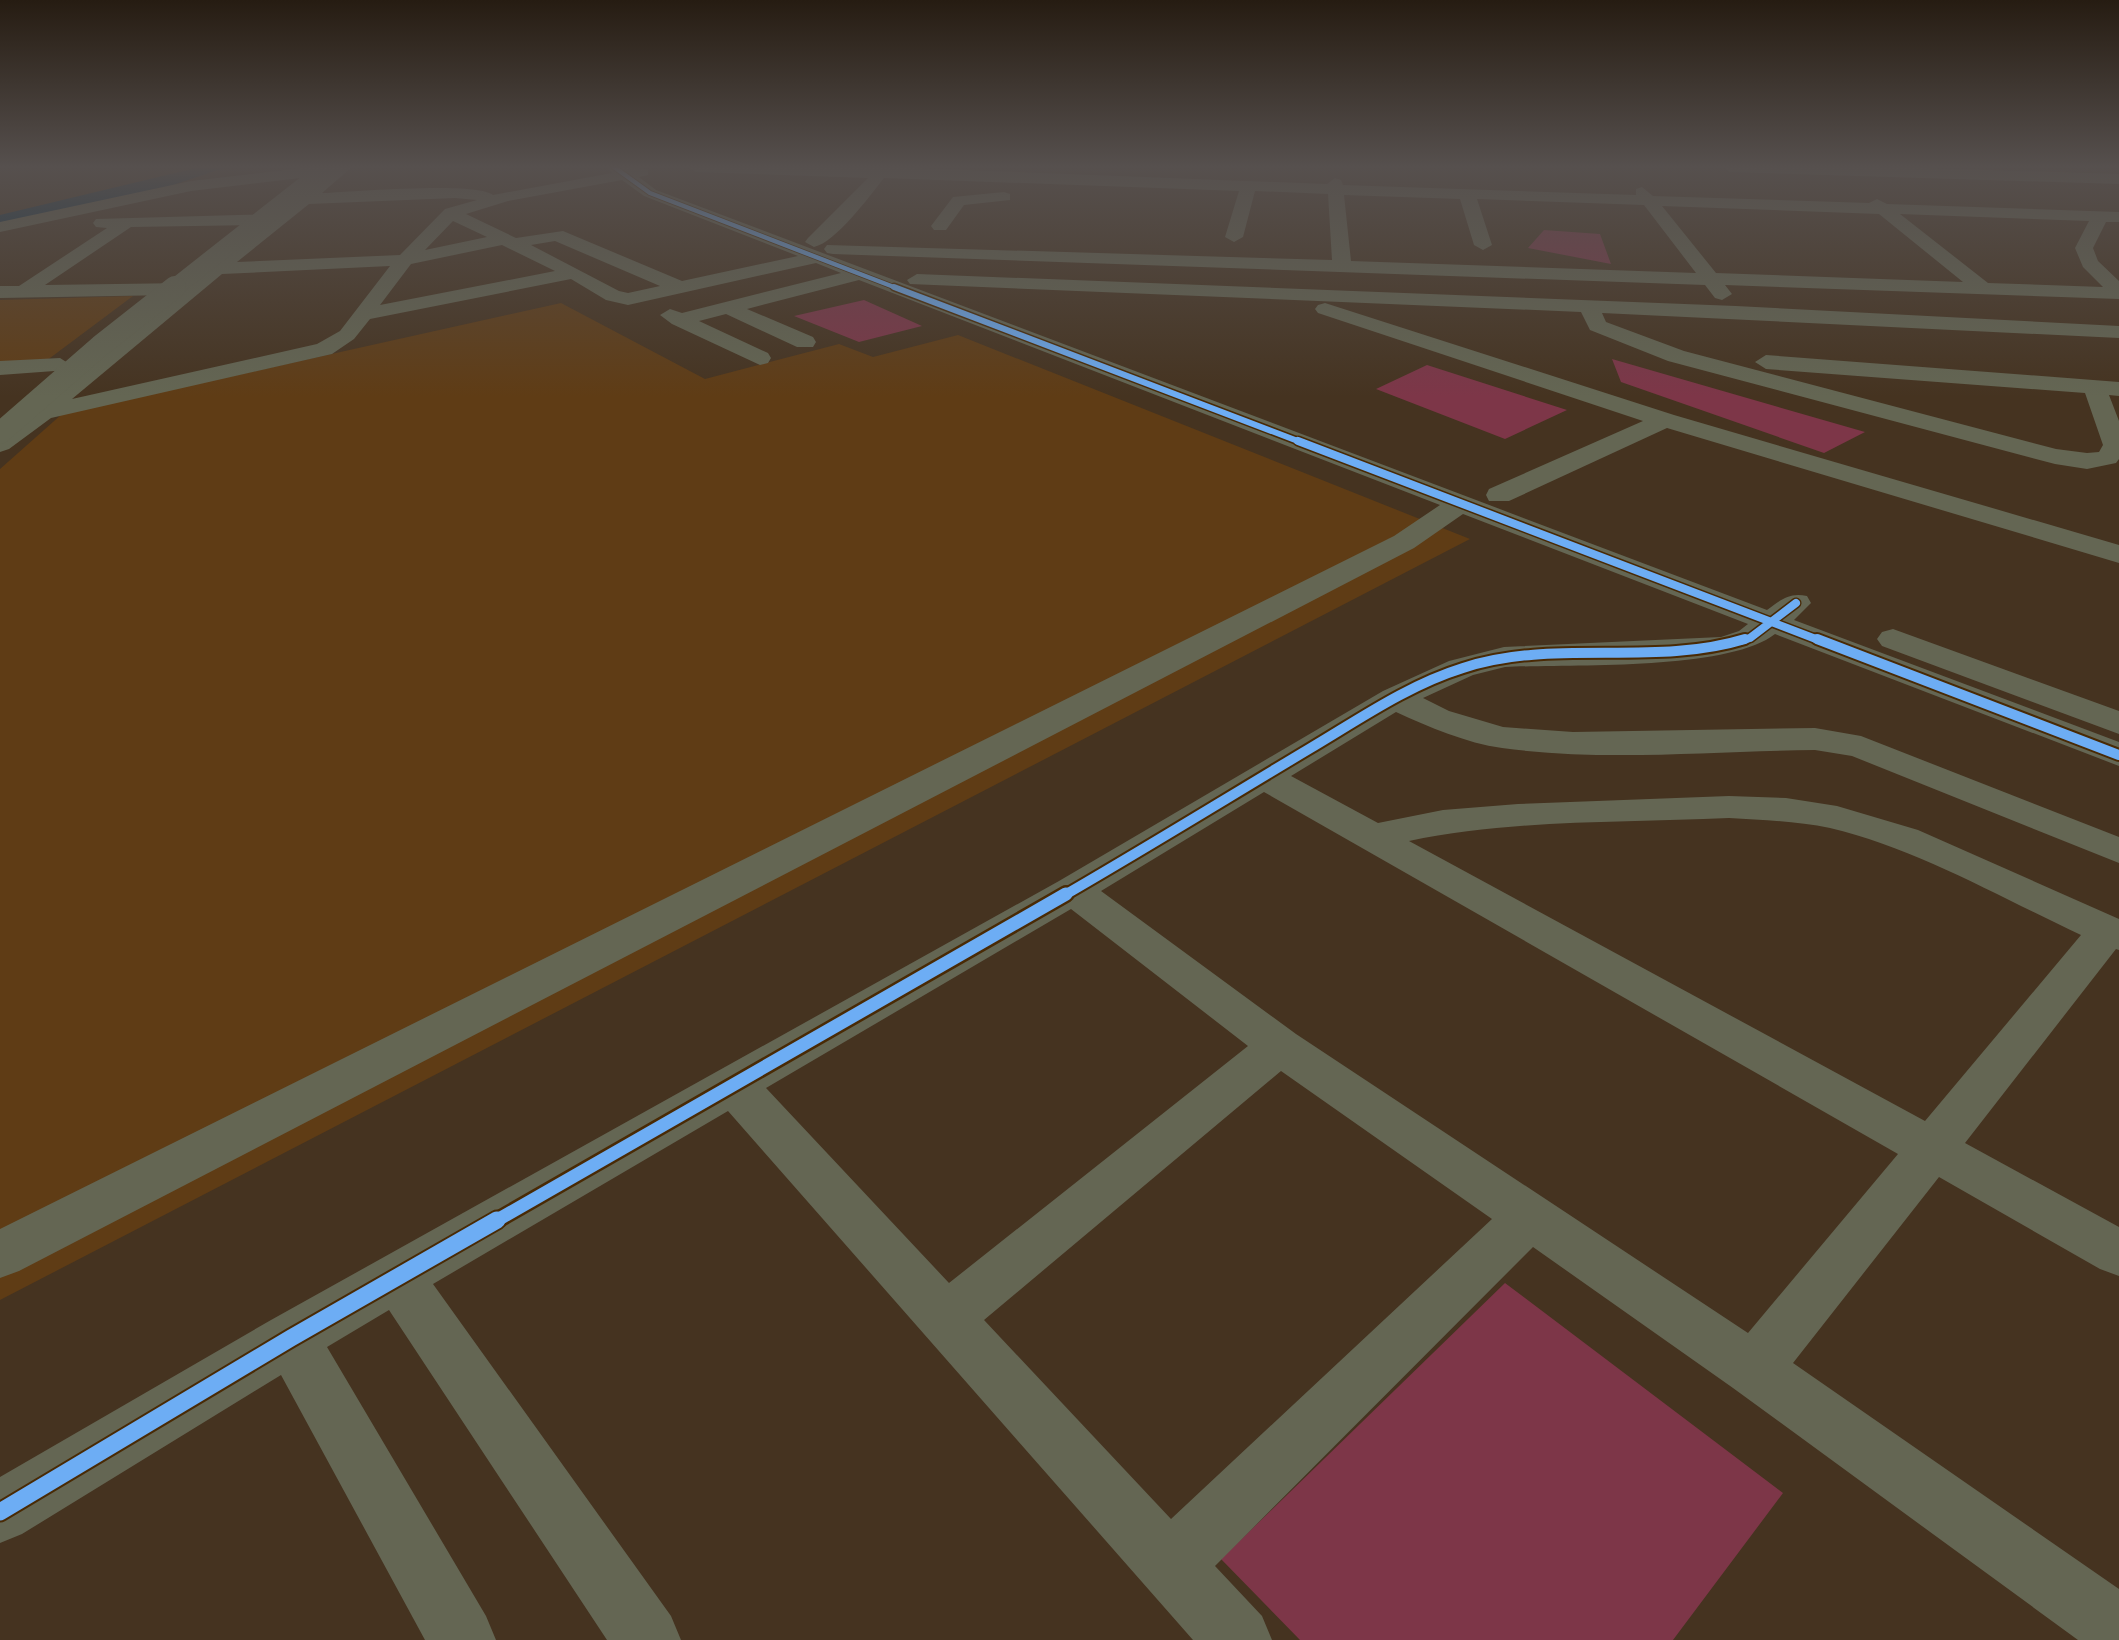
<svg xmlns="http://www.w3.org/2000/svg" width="2119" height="1640" font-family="'Space Grotesk',sans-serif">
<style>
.built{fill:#5f3c15}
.green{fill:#7d3648}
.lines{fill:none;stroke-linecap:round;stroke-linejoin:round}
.canal{fill:#062e48;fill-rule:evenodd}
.minor{fill:#646653;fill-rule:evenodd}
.minor-bridge-far1{stroke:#646653;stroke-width:18}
.minor-bridge{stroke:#646653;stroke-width:22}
.cycleway-far5-casing{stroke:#492a05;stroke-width:6}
.cycleway-far4-casing{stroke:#492a05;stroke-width:9}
.cycleway-far3-casing{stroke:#492a05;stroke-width:11}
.cycleway-far2-casing{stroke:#492a05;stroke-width:14}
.cycleway-far1-casing{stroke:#492a05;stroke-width:18}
.cycleway-casing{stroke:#492a05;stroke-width:21}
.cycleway-far5{stroke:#6dadf4;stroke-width:4.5}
.cycleway-far4{stroke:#6dadf4;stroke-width:6}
.cycleway-far3{stroke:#6dadf4;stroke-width:8}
.cycleway-far2{stroke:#6dadf4;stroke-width:10}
.cycleway-far1{stroke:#6dadf4;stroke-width:13}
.cycleway{stroke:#6dadf4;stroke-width:17}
</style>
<rect width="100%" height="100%" fill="#453320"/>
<path class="built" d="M 133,296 L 42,364 L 0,365 L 0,300 Z
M 561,303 L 705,379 L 839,344 L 873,357 L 958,335 L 1470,539 L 0,1300 L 0,469 L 62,414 Z"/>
<path class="green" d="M 1544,230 L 1600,234 L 1611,264 L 1528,248 Z
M 864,300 L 922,326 L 859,342 L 794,316 Z
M 1612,359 L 1865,432 L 1824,453 L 1621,382 Z
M 1427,365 L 1567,410 L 1505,439 L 1376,389 Z
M 1505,1283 L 1783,1493 L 1673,1640 L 1300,1640 L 1221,1559 Z"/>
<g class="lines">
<path class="canal" d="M 200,167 L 227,167 L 158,190 L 0,225 L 0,215 Z"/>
<path class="minor" d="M 311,167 L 352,167 L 322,193 C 351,192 476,181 493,195 L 612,173 L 607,167 L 648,169 L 648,175 L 639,177 L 656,190 L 1767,610 C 1781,600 1789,592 1807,596 L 1811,603 L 1794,620 L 2119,742 L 2119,766 L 1775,634 C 1728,671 1569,664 1505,667 L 1473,675 L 1423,698 L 1449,711 L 1503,727 L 1573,732 L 1815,728 L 1861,736 L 2119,837 L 2119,863 L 1852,756 L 1815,750 C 1713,751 1603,762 1502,748 C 1466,743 1429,727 1396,712 L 1291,776 L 1378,823 L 1443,810 L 1518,804 L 1729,796 L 1786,798 L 1837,806 L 1918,830 L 2119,919 L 2119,950 L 2116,949 L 1965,1143 L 2119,1227 L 2119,1276 L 2100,1269 L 1939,1177 L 1793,1363 L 2119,1589 L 2119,1640 L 2078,1640 L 1733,1388 L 1533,1247 L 1215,1566 L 1262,1616 L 1272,1640 L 1193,1640 L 728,1111 L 433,1284 L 671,1616 L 681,1640 L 607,1640 L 389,1310 L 327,1347 L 486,1616 L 496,1640 L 425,1640 L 281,1375 L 22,1534 L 0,1543 L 0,1477 L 271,1320 L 1059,881 L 1383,691 L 1449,661 L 1504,647 L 1721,637 L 1739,631 L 1748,624 L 1463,514 L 1414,548 L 19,1271 L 0,1278 L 0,1229 L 1394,536 L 1440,505 L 859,280 L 747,309 L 813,337 L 816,342 L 813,347 L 797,347 L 726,314 L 699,321 L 768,353 L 771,358 L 768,363 L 760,365 L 672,324 L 660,315 L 670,309 L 682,313 L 841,273 L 816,263 L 628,305 L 606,300 L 571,279 L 370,319 L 354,339 L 332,354 L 51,418 L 9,449 L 0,452 L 0,432 L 172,295 L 0,298 L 0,286 L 19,286 L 107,228 L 96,227 L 93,223 L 96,219 L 276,214 L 326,175 L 191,191 L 0,232 L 0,222 L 191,181 ZM 622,180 L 644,196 L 798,256 L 682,281 L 563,231 L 516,238 L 466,214 L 508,201 ZM 455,198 L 477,200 L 445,209 L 400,255 L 237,262 L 309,204 ZM 453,221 L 487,237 L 425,250 ZM 262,225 L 213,263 L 205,265 L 204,270 L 187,283 L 45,285 L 131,227 ZM 555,241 L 660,286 L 628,293 L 619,291 L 531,245 ZM 502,245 L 555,271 L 380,305 L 411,264 ZM 390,266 L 340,331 L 317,344 L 72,399 L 222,274 ZM 1264,792 L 1898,1154 L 1748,1333 L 1296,1034 L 1101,891 ZM 1729,818 C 1763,820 1797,821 1830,828 C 1916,848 2001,898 2081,935 L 1925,1121 L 1409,841 C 1513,819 1623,823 1729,818 ZM 1071,909 L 1248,1046 L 949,1283 L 766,1088 ZM 1281,1071 L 1492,1219 L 1171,1519 L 984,1320 Z
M 689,167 L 886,167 L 1327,184 L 1335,178 L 1341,180 L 1343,185 L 1636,195 L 1636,189 L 1642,187 L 1653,196 L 1869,203 L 1877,199 L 1887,204 L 2119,212 L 2119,222 L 2106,222 L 2093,248 L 2098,261 L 2119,281 L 2119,299 L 1725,285 L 1732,294 L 1722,300 L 1715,298 L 1705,285 L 833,254 L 827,253 L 824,249 L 827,245 L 1332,260 L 1328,194 L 1255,191 L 1243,237 L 1234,242 L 1225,237 L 1239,191 L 884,178 C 869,197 836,242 814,247 L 805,242 L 808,238 L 868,178 L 696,172 ZM 1344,195 L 1460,199 L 1474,245 L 1483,250 L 1492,245 L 1477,199 L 1644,205 L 1696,273 L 1351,261 ZM 1662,206 L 1879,214 L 1963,282 L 1716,273 ZM 1900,214 L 2089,221 L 2075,248 L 2083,267 L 2103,287 L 1988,283 Z
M 1723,167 L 1888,167 L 2119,174 L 2119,184 L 1730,172 Z
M 1004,192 L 1010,194 L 1010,200 L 964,205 L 946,230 L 934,230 L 931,226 L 953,197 Z
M 917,274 L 1736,306 L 2119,326 L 2119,338 L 1602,313 L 1606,322 L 1684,351 L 2056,449 L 2087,453 L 2099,452 L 2103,445 L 2085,393 L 1766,369 L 1755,362 L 1766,355 L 2119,382 L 2119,396 L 2109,395 L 2119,421 L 2119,459 L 2116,463 L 2087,469 L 2055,464 L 1668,361 L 1590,330 L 1581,312 L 910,284 L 907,280 Z
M 1325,303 L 1674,415 L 2119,545 L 2119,563 L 1667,428 L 1509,501 L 1489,501 L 1486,495 L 1489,489 L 1643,421 L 1318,313 L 1315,309 L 1318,305 Z
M 60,358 L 71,365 L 68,370 L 0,375 L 0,361 Z
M 1893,629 L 2119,711 L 2119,734 L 1882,646 L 1877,639 L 1882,632 Z"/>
<path class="minor-bridge-far1" d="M 173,289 L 328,167"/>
<path class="minor-bridge" d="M 0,433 L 100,346 L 175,287"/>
<defs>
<path id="cycleway-far5" d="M 614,167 L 650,193 L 899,289"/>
<path id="cycleway-far4" d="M 894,287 L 1303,443"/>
<path id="cycleway-far3" d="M 1298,441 L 1821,641
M 1740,641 L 1750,638 L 1796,603"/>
<path id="cycleway-far2" d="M 1817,639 L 2119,755
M 1063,896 C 1146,848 1227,798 1309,749 C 1358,720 1408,685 1463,668 C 1553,638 1654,667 1745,639"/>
<path id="cycleway-far1" d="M 494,1222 L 1066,894"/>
<path id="cycleway" d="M 0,1512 L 291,1338 L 497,1220"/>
</defs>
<use href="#cycleway-far5" class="cycleway-far5-casing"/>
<use href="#cycleway-far4" class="cycleway-far4-casing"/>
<use href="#cycleway-far3" class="cycleway-far3-casing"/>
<use href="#cycleway-far2" class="cycleway-far2-casing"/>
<use href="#cycleway-far1" class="cycleway-far1-casing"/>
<use href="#cycleway" class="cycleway-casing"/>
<use href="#cycleway-far5" class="cycleway-far5"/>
<use href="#cycleway-far4" class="cycleway-far4"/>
<use href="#cycleway-far3" class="cycleway-far3"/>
<use href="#cycleway-far2" class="cycleway-far2"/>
<use href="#cycleway-far1" class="cycleway-far1"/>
<use href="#cycleway" class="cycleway"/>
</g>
<linearGradient id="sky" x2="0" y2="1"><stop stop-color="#261c12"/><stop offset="0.42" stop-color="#56504e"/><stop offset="1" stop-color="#56504e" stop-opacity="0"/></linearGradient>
<rect width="2119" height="397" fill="url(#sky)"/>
</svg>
